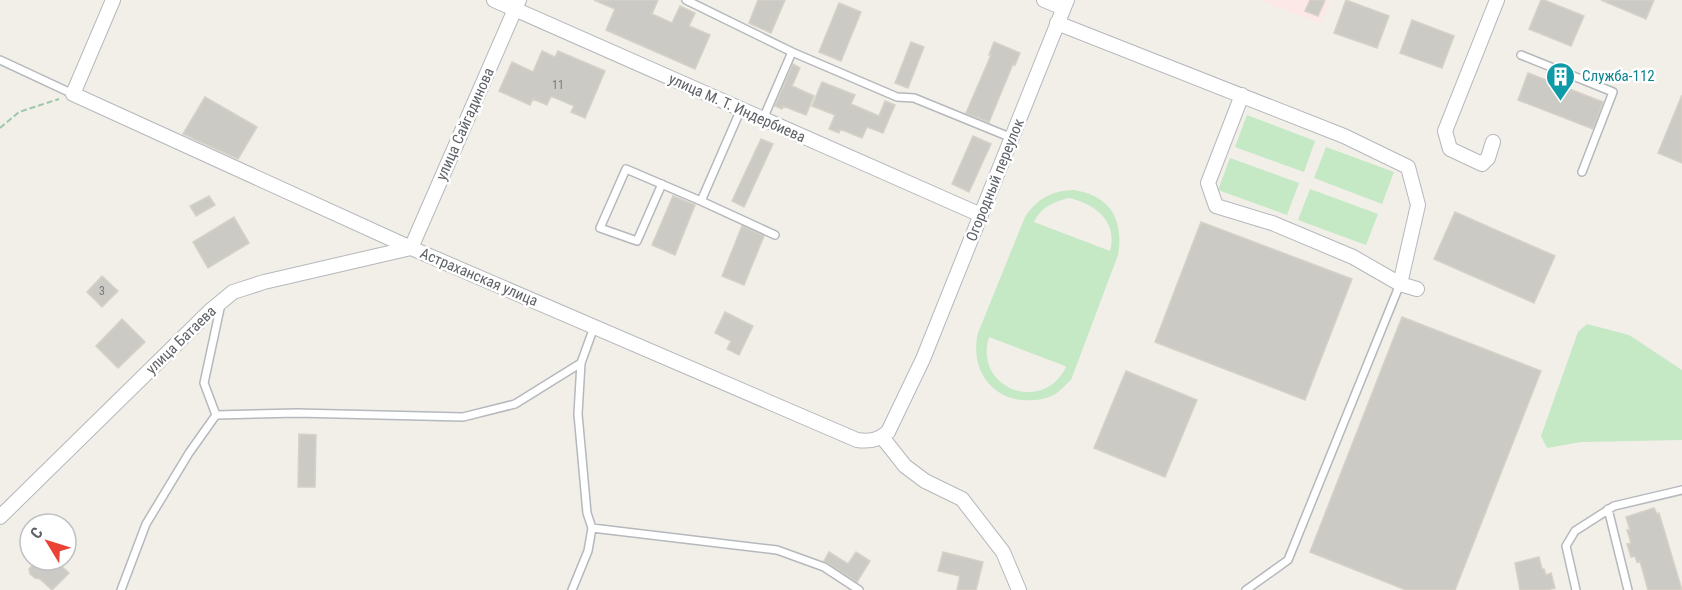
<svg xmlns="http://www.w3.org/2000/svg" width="1682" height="590" font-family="'Roboto Condensed',sans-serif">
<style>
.medical{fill:#fce8e6}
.green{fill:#c5e8c5;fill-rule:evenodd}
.building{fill:#cccac5;stroke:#d6d1c6;stroke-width:1.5}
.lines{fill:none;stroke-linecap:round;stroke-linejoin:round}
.service-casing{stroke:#b5b8bc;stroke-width:10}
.minor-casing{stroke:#b5b8bc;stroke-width:16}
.path{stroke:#9cc7a9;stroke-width:2;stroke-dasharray:6 3;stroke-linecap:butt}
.service{stroke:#fff;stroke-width:7}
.minor{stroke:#fff;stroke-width:14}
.labels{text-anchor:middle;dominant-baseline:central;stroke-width:5;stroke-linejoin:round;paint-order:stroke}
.number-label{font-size:12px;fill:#7a7d7f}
.culture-label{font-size:15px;fill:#0d838f;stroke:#fff;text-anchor:start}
.street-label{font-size:15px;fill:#5f6368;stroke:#fff}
</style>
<rect width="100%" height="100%" fill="#f1efe8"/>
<path class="medical" d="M 1259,0 L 1330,0 L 1321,24 Z"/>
<path class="green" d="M 1247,115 L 1315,141 L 1304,172 L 1235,147 Z
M 1326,147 L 1394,172 L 1382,204 L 1314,178 Z
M 1230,158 L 1299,183 L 1287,215 L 1218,190 Z
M 1310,189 L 1378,214 L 1366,245 L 1298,220 Z
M 1073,190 C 1110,195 1124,219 1118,255 L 1071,380 C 1066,384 1062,389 1057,393 C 1051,397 1042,400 1034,400 C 994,404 969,371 978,333 L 1025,217 C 1037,199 1051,191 1073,190 ZM 1069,198 C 1095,204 1118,221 1110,251 L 1034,222 C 1041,207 1053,202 1069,198 ZM 989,337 L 1065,366 L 1066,367 C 1043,415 973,388 989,337 Z
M 1587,324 L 1629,335 L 1682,370 L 1682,440 L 1581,442 L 1547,448 L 1541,436 L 1578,332 Z"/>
<path class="building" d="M 594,0 L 658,0 L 652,14 L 672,23 L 680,6 L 695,13 L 689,26 L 710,35 L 695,69 L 606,30 L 615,9 Z
M 758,0 L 785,0 L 771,33 L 749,23 Z
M 1310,0 L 1325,0 L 1318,16 L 1305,11 Z
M 1346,0 L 1389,16 L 1377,48 L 1334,33 Z
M 1541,0 L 1544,0 L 1584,16 L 1571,46 L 1529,29 Z
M 1601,0 L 1654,0 L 1646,19 Z
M 839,3 L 861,12 L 841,61 L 819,52 Z
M 1412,20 L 1454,36 L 1442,68 L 1400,53 Z
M 911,42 L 924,47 L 908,88 L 895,83 Z
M 994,42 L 1020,53 L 1015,65 L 1013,64 L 989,122 L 966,113 L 991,55 L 989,55 Z
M 542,51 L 555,57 L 558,51 L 605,71 L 585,118 L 571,112 L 574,106 L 551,96 L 547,105 L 533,99 L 530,105 L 499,91 L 512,62 L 533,72 Z
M 793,64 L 800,68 L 792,86 L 814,96 L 806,115 L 783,106 L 782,109 L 775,106 Z
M 1528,73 L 1603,102 L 1593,129 L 1518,100 Z
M 822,82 L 855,95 L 851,104 L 879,116 L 885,101 L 895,105 L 883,133 L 867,127 L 862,138 L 840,129 L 839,133 L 829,129 L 835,115 L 812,106 Z
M 1682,95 L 1682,163 L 1658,153 Z
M 205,97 L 257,127 L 238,159 L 183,134 Z
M 973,136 L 991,144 L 969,192 L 952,184 Z
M 761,139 L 773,144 L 744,207 L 732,201 Z
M 209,196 L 215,205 L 196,216 L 190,206 Z
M 673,196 L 695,205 L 675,255 L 652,245 Z
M 1455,212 L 1555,256 L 1534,303 L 1434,259 Z
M 234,217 L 249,243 L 208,268 L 193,242 Z
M 1201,222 L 1352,279 L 1305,400 L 1155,342 Z
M 742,226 L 764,236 L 744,285 L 722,276 Z
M 102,276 L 118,291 L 102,307 L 87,292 Z
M 725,312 L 753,326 L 739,355 L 727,349 L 731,341 L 715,333 Z
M 1402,317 L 1541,371 L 1455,590 L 1406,590 L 1310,552 Z
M 122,319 L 145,342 L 118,368 L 96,346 Z
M 1126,371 L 1197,400 L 1165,477 L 1094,448 Z
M 299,434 L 316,435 L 315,487 L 298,487 Z
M 1654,508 L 1657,514 L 1659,513 L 1682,590 L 1648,590 L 1640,561 L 1637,562 L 1635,556 L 1631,557 L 1627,544 L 1631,543 L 1627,530 L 1630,530 L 1626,517 Z
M 829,552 L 848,564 L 856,552 L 870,561 L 857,582 L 824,561 Z
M 943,552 L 983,562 L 976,590 L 957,590 L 960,576 L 938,571 Z
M 1539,557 L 1542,569 L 1544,569 L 1546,575 L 1551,573 L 1555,588 L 1547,590 L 1520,590 L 1515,563 Z
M 37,560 L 55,560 L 69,573 L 52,590 L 40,579 L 35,578 L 30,574 L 29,569 Z"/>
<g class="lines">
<defs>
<path id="service" d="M 686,0 L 792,52 L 897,97 L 914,98 L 1012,138
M 1521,55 L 1613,92 L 1582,172
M 0,60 L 73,94
M 741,109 L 701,201 L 775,235
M 763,119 L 792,52
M 662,184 L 637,241 L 600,228 L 626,169 L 701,201
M 594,327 L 581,363 L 578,414 L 587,513 L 592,528 L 777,550 L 824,567 L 859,590
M 216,415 L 297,413 L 463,417 L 515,404 L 581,363
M 1608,509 L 1628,590
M 121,590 L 146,524 L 189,453 L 216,415 L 204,383 L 221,304
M 572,590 L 588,551 L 592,528
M 1246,590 L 1288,560 L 1400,284
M 1576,590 L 1566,546 L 1575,531 L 1614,506 L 1682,490"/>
<path id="minor" d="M 113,0 L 73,94 L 411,248 L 857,440 C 870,442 879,440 888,432 L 923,359 L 1067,0
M 494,0 L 981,215
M 1044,0 L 1063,8
M 1057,23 L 1344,136 L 1408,167 L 1418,205 L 1400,284
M 1242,95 L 1208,183 L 1216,206 L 1272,223 L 1353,257 L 1400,284 L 1417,289
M 1493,142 L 1488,158 L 1482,164 L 1450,149 L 1445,131 L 1497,0
M 882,437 L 905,466 L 925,481 L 962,499 L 1003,552 L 1019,590
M 0,517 L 210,311 L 233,292 L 264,282 L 411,248 L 519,0"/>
</defs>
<use href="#service" class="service-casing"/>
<use href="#minor" class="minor-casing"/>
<path class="path" d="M 0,128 L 19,112 L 59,99"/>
<use href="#service" class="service"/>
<use href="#minor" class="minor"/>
</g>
<defs>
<symbol id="building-pin" viewBox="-11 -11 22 30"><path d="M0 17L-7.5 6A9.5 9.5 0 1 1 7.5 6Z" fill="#0f9aa8" stroke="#fff"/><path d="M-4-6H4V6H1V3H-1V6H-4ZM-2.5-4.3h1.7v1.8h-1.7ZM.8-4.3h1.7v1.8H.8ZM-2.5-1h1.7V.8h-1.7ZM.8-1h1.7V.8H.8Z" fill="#fff"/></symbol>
</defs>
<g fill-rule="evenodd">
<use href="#building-pin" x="1544" y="60" width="33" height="45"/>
</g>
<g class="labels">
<g class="number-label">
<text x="558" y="85">11</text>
<text x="102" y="291">3</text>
</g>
<g class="culture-label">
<text x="1582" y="76">Служба-112</text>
</g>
<g class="street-label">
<text transform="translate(737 108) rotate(24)">улица М. Т. Индербиева</text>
<text transform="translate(465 124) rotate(-66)">улица Сайгадинова</text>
<text transform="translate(995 180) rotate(-68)">Огородный переулок</text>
<text transform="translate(479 277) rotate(23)">Астраханская улица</text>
<text transform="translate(181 340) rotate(-44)">улица Батаева</text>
</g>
</g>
<g transform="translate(48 542) rotate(308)"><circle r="28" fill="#ffffff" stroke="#bfc1c3" stroke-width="1.5"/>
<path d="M0-4.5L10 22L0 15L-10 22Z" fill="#ea4335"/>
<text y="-9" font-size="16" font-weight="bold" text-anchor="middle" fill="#5f6368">С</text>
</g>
</svg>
